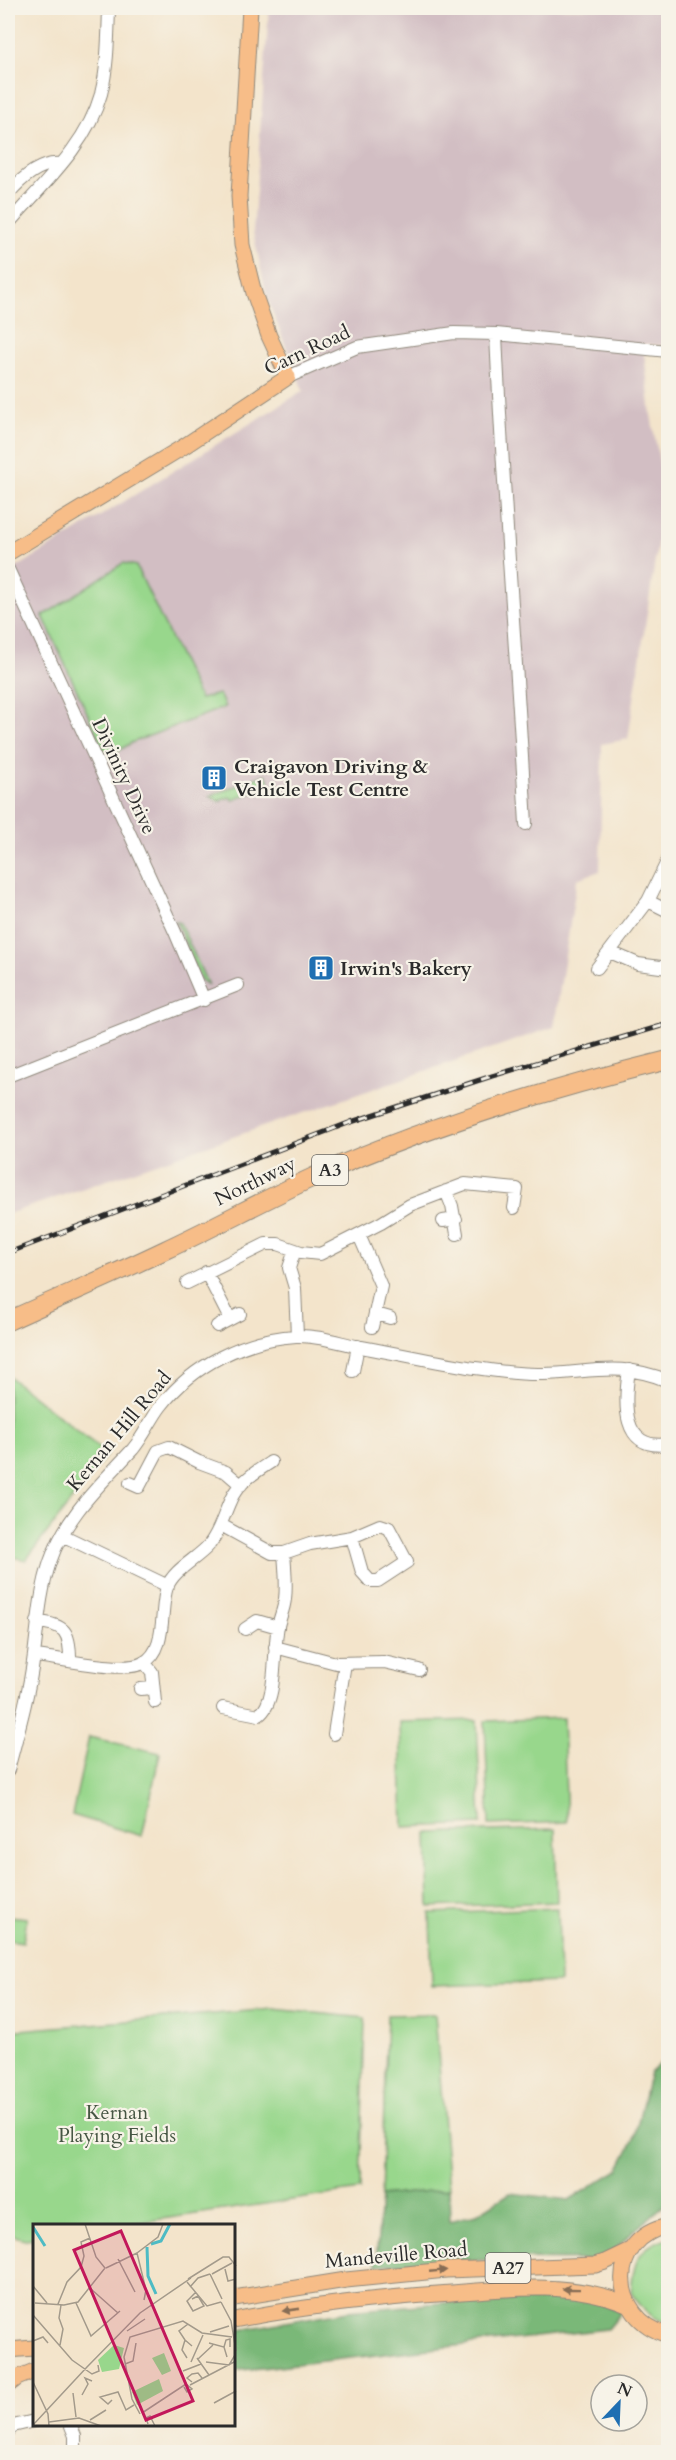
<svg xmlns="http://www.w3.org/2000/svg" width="676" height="2460" font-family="Cardo,serif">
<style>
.industrial{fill:#d2bec3}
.green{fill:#98d78c;stroke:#62815c;stroke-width:1.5}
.forest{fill:#7ab878;stroke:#527252;stroke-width:1.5}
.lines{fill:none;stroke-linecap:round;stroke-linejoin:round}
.minor-casing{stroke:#8f887b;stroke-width:14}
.major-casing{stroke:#8f887b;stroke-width:17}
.highway-casing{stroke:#8f887b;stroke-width:20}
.minor{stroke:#fff;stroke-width:12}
.major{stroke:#f7bd88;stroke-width:15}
.highway{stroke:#f7bd88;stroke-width:18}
.rail-casing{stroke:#2b2b2b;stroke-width:5}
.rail{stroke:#f7f3e8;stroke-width:3;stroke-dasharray:9;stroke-linecap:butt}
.oneway{fill:#876d55}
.labels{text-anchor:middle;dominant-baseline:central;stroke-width:4.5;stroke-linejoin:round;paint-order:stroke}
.shield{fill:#f7f3e8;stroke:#686764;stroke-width:1.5}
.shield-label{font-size:18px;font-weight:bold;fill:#2b2b2b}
.street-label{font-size:20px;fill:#2b2b2b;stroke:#f7f3e8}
.poi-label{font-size:20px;font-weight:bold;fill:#2b2b2b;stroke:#f7f3e8;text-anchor:start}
.park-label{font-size:20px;fill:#465643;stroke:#f7f3e8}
.inset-river{fill:none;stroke:#4dbbc4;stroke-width:3}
.inset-road{fill:none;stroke:#a39a8b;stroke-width:1.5}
.view{fill:#c2185b;fill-opacity:0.15;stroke:#c2185b;stroke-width:3}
.inset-edge{fill:none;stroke:#2b2b2b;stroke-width:3}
</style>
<rect width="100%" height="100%" fill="#f7f3e8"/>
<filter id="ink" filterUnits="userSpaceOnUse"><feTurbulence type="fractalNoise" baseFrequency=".0167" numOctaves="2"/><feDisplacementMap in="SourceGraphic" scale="12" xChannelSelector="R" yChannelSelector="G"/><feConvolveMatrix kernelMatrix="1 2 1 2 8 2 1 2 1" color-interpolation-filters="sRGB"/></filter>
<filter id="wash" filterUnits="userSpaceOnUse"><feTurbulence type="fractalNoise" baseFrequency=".008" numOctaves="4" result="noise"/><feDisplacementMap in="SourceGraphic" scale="24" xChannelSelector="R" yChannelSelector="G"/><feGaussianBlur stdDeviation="1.35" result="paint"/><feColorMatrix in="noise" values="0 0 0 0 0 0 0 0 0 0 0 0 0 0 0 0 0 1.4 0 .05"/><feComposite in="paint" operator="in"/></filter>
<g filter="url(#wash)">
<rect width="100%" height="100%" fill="#f3e4cb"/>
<path class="industrial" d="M 269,8 L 668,8 L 668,346 L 643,344 L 651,415 L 665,494 L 628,739 L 602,744 L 600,871 L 577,879 L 554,1027 L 8,1214 L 8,573 L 303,391 L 267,297 L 253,232 Z"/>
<path class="green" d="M 123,563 L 136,566 L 200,699 L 219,694 L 225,707 L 131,743 L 111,756 L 109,752 L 105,752 L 43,616 Z
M 266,774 L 270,785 L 233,800 L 230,797 L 219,801 L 210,796 Z
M 176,921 L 180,923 L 208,985 L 200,979 Z
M 8,1376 L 107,1454 L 26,1560 L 8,1556 Z
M 563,1718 L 567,1822 L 489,1825 L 485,1721 Z
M 477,1720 L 481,1824 L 403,1827 L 400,1722 Z
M 89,1737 L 160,1753 L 142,1836 L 72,1815 Z
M 555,1829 L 557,1902 L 429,1907 L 427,1833 Z
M 558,1908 L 560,1982 L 432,1986 L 430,1913 Z
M 8,1916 L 27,1918 L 23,1942 L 8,1940 Z
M 273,2009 L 365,2018 L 360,2190 L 114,2226 L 34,2226 L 34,2238 L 25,2239 L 8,2234 L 8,2031 Z
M 435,2014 L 449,2189 L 381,2196 L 387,2015 Z
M 668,2238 L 668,2323 C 650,2318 642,2308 631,2293 C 633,2264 637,2246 668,2238 Z"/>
<path class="forest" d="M 667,2025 L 668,2202 L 636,2229 L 604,2260 L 502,2259 L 376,2265 L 381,2196 L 449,2189 L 450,2221 L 477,2214 L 510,2193 L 569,2200 L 618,2170 L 634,2139 L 650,2072 L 664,2060 Z
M 589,2299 L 621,2312 L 607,2329 L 234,2371 L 234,2331 L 348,2311 L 466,2301 Z"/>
</g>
<g filter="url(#ink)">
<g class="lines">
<defs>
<path id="minor" d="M 8,194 C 21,179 40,162 60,164
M 8,224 C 42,185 87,145 101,94 C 108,66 108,37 109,8
M 496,334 C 503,497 517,661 526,824
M 288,377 L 357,347 L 454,333 L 496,334 L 668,351
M 8,569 L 175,932 L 204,1000
M 648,901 L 668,911
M 610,952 L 638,964 L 668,968
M 597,968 L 648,901 L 668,860
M 8,1076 L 238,985
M 446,1191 L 452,1206 L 457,1234
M 443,1221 L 456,1219
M 359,1235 L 381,1286 L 372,1327
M 295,1250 L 289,1268 L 295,1288 L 297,1336
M 206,1272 L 230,1319
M 187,1283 L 266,1244 L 278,1244 L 301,1252 L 320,1254 L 381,1223 L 410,1205 L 465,1184 L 517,1189 L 514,1208
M 376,1314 L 390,1318
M 217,1326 L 240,1314
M 629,1370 C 624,1403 621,1451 668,1444
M 353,1371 L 358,1346
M 130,1483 L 139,1487 L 158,1451 L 169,1447 L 199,1462 L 226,1472 L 241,1485
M 221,1525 L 272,1553 L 284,1553 C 285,1568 287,1584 285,1599 C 284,1609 280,1617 278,1626 C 273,1649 278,1702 259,1715 L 223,1708
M 62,1535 L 168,1586
M 284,1553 L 310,1544 L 352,1537 L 380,1525 L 389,1528 L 407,1562 L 378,1581 L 370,1581 L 362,1572 L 352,1537
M 37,1622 C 65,1624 70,1632 70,1659
M 245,1629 L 257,1621 L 278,1627
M 275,1647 L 336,1663 L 384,1662 L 419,1670
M 34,1656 C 60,1658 122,1674 143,1663 C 168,1650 159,1610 167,1587 C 174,1569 197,1559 209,1545 C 221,1530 224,1512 233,1495 C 241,1481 257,1471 271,1462
M 144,1662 L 152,1672 L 155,1702
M 140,1689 L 153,1688
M 334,1734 L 345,1663
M 8,1770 C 18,1732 29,1694 34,1655 C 38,1624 40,1592 50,1562 C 66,1515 100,1485 133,1449 C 144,1436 151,1419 161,1406 C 193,1365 244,1339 296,1336 C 316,1335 337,1342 356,1346 C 394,1353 430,1361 468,1367 C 492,1370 518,1375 543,1374 C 590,1373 621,1361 668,1381
M 71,2426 L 75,2436 L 75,2452
M 8,2432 L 13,2426 L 34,2421"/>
<path id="major" d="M 8,553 L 183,447 L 288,377 L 269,336 L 254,293 L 242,245 L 239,196 L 250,8
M 668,2226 C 607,2238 608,2318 668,2335
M 234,2298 L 346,2280 L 446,2270 L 595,2265 L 605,2262 L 632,2249
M 234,2320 C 306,2306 378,2298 451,2293 C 510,2288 571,2281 627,2304
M 8,2350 L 34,2348
M 8,2385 L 17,2378 L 34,2371"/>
<path id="highway" d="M 8,1321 C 60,1297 113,1275 165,1250 C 217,1226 267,1198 320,1174 C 432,1124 550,1089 668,1060"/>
</defs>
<use href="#minor" class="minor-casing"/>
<use href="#major" class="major-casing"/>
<use href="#highway" class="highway-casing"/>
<use href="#minor" class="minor"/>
<use href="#major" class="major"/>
<use href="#highway" class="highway"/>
<defs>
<path id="rail" d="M 8,1253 L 351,1122 L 492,1076 L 668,1024"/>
</defs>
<use href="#rail" class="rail-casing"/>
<use href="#rail" class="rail"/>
</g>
<defs><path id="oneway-solid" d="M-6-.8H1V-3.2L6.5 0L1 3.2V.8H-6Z" transform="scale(1.5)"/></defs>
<g class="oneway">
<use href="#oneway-solid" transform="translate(438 2271) rotate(-5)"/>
<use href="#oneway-solid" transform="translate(571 2289) rotate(-179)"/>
<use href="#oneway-solid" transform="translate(291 2310) rotate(172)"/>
</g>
</g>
<defs>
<symbol id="building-square" viewBox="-11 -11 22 22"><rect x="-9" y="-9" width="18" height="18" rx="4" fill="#1f6fb2" stroke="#f7f3e8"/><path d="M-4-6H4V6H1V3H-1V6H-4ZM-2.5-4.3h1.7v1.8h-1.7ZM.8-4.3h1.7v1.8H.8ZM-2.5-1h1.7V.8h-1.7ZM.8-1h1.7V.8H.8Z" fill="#fff"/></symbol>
</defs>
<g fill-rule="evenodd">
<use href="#building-square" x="199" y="763" width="30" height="30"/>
<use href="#building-square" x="306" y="953" width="30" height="30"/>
</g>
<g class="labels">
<g class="shield">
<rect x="312" y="1155" width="36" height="30" rx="4.5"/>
<rect x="485.5" y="2253" width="45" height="30" rx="4.5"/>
</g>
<g class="shield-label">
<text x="330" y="1170">A3</text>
<text x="508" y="2268">A27</text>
</g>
<g class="street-label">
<text transform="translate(307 350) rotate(-25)">Carn Road</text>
<text transform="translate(124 776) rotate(65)">Divinity Drive</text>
<text transform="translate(255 1181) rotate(-26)">Northway</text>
<text transform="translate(119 1431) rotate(-50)">Kernan Hill Road</text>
<text transform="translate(396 2255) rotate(-5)">Mandeville Road</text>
</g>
<g class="poi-label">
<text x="234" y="766">Craigavon Driving &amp;<tspan x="234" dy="23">Vehicle Test Centre</tspan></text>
<text x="340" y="968">Irwin's Bakery</text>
</g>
<g class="park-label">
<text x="117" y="2112">Kernan<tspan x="117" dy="23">Playing Fields</tspan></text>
</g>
</g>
<g transform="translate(33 2224)">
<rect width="202" height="202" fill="#f3e4cb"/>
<path d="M 81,121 L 91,124 L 86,145 L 69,148 L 65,136 ZM 131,129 L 138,147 L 129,151 L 119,134 ZM 126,155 L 130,167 L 104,181 L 99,168 Z" fill="#98d78c"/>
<path class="inset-river" d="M 0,3 L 12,22M 118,20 L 128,17 L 137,0M 114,23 L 115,52 L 123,70"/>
<path class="inset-road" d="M 85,35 L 102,68M 73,44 L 104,29M 192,45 L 195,57 L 203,55M 177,50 L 189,75M 179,50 L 199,39M 155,55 L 190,33 L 196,33 L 203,42M 154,58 L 174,82 L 188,78M 0,62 L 14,79M 157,63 L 165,54 L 177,50M 58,65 L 85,89M 159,75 L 165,72 L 171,82 L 160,87 L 154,77 L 163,68M 111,76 L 113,66 L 104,29 L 125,13 L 130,0M 188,78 L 198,97 L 203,127M 2,79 L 31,81 L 45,78 L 72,44 L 63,33 L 52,0M 43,79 L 58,112 L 87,87M 25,80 L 34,58 L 48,43 L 51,32 L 48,18 L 57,14M 0,91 L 39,136 L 59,150 L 66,147 L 65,141M 94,107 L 112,95M 177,108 L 196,102M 152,116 L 146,107 L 155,100M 0,117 L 10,113 L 15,119M 176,119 L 191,123 L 194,133M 27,121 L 30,105 L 26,94 L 28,81M 191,123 L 193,116 L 197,115 L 197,123M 154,134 L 149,126 L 152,116 L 159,122M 164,134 L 176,151M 165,135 L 180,121M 158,138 L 170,111M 173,138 L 196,141 L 202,131M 92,140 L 100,137 L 103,119M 53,144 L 107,89 L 158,54M 150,147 L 168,140M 0,158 L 15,190 L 16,202M 159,158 L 154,154 L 159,150 L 165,149 L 169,154M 157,161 L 203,137M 40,169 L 43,193M 49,171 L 55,160 L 52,154 L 59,157M 79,176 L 75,180 L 67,173 L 85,168 L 93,186 L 101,181M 181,179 L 203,167M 109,189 L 153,160 L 159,165 L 154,168 L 151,163M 107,190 L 99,175 L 91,133 L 97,113 L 150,97 L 169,109 L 199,113M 57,196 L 73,186M 16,198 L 46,194 L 68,202M 115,200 L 113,194 L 117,192 L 122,202M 0,201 L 54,143"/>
<path class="view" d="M 88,7 L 160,177 L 113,196 L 41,26 Z"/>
<rect width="202" height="202" class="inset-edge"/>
</g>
<rect width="676" height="2460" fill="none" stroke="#f7f3e8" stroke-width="30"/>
<g transform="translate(619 2403) rotate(23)"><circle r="28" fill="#f7f3e8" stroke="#a5a39c" stroke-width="1.5"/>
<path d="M0-4.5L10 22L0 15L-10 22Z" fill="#1f6fb2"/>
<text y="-9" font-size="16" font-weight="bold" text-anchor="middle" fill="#2b2b2b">N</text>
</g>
</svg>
